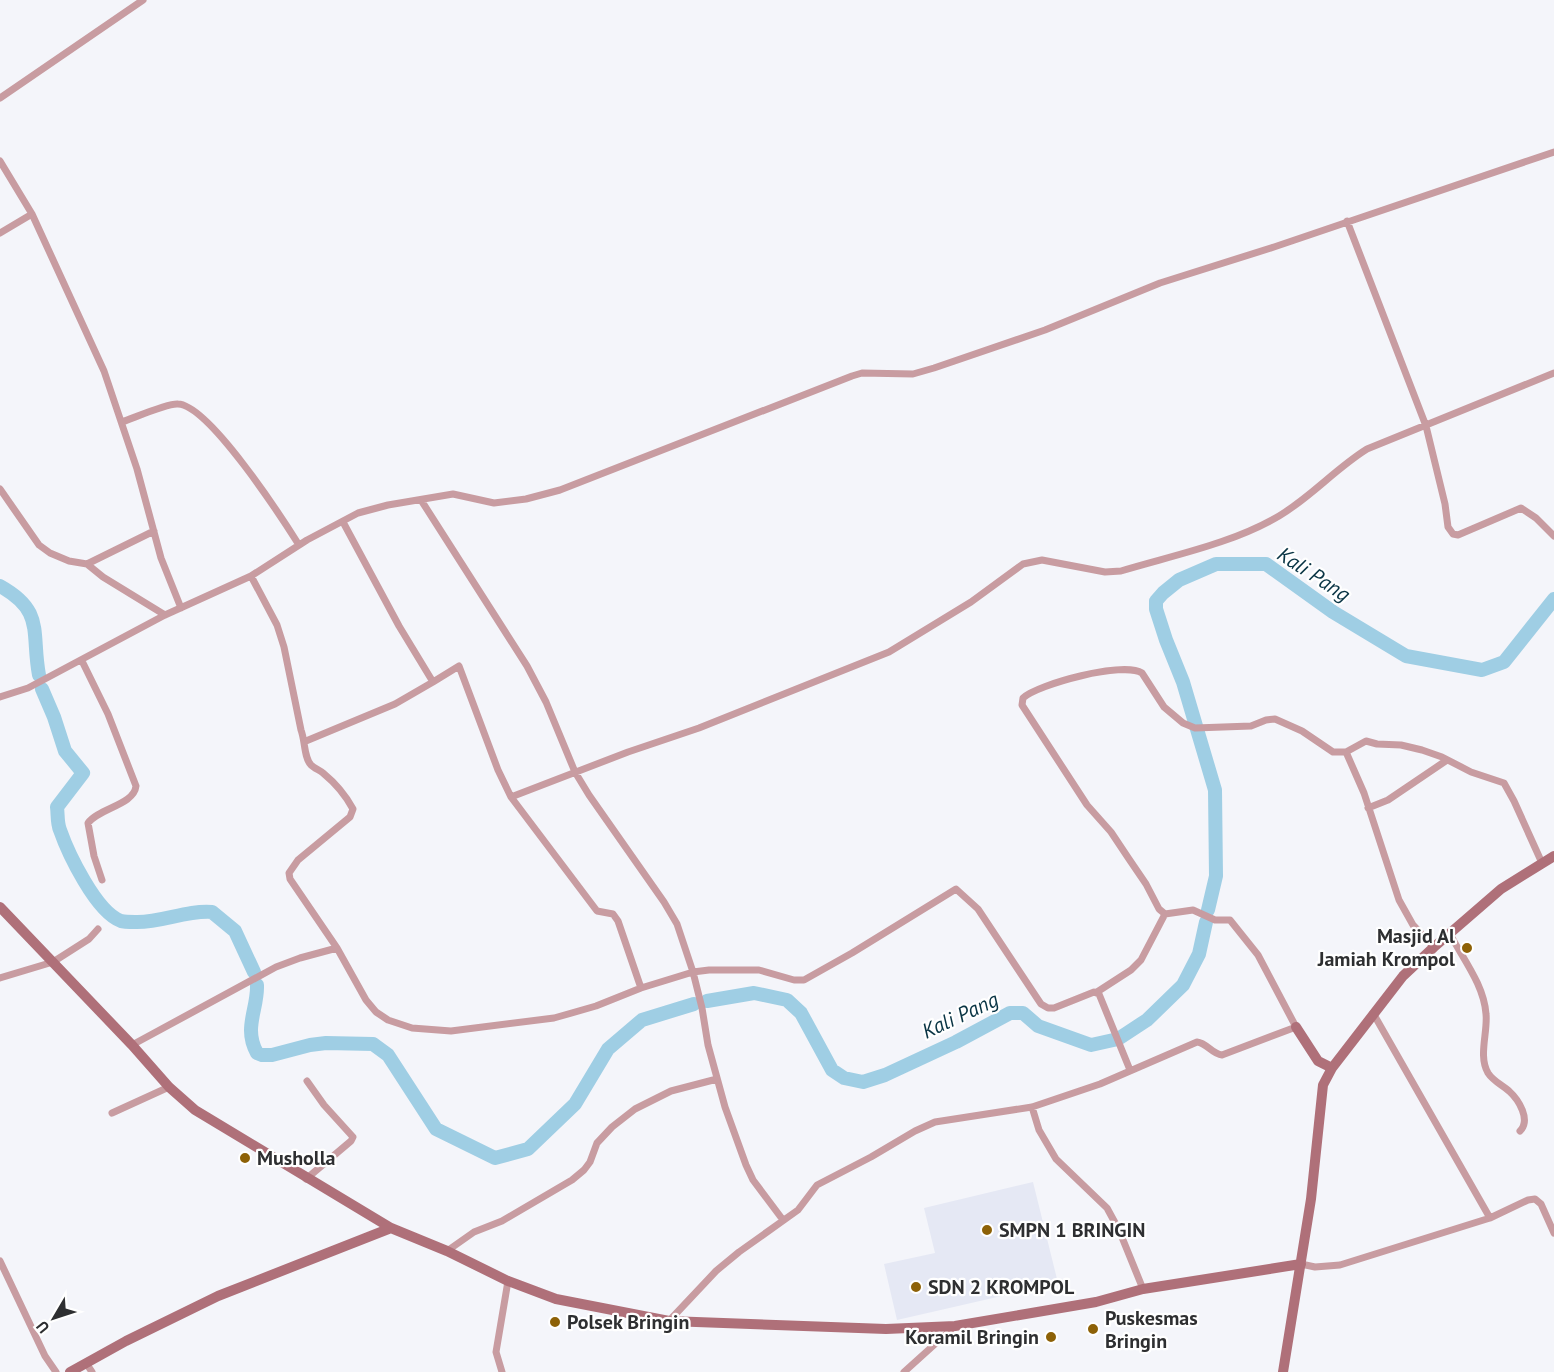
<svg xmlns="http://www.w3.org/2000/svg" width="1554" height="1372" font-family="'PT Sans',sans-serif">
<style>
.built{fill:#e5e8f4}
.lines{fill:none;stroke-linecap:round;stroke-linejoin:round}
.river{stroke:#9fcee4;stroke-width:14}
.street{stroke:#c89ca1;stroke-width:7}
.secondary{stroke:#af7079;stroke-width:10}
.poi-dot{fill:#8d6107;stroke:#fff;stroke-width:2}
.labels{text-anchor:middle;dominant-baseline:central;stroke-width:4.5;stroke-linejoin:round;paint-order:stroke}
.poi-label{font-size:20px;font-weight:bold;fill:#2e2f31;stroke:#fff;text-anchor:start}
.water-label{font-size:21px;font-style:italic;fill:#093444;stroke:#fff}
</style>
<rect width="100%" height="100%" fill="#f4f5fa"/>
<path class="built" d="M 1033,1182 L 1058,1283 L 897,1320 L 884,1264 L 935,1253 L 924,1208 Z"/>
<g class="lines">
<path class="river" d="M 0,586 C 45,611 31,632 39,675
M 42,689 L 54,717 L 65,751 L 83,773 L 57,807 C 58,814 57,823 60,830 C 68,853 96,912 121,921 C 124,922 131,922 135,922 C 161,923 186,910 212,912 L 235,931 L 254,972
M 1208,910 L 1216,876 L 1215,790 L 1183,682 L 1166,640 L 1156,609 L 1156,601 L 1163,593 L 1179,580 L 1216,564 L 1266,564 L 1333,612 L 1406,656 L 1482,670 L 1504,662 L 1554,599
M 257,985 C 258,1009 243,1028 257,1053 L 262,1055 L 272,1055 L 310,1045 L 326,1043 L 373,1044 L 388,1055 L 436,1129 L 495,1158 L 528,1149 L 575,1104 L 608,1049 L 642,1020 L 694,1004
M 707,1001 L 754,993 L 787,1000 L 801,1013 L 832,1070 L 844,1078 L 863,1082 L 885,1075 L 956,1042 L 1010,1013 L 1023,1013 L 1038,1026 L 1091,1045 L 1118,1039 L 1147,1020 L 1183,985 L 1199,954 L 1206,922"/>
<path class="street" d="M 0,98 L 143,0
M 0,161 L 32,214 L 104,371 L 137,469 L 161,558 L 181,608
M 1347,221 L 1426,426 L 1445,504 L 1448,527 L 1453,534 L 1458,535 L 1521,508 L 1536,518 L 1554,536
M 0,233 L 32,214
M 122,422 C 134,418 167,403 178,404 C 209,405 282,518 299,545
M 0,489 L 39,545 L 50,553 L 69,561 L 87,564 L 103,577 L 165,615
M 421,500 L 527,666 L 546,702 L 575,772 L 589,795 L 664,902 L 677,924 L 693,972 L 702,1008 L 708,1045 L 725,1107 L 746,1165 L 753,1180 L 783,1220
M 87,564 L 154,531
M 251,576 L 277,625 L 284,647 L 301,730 C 305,740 304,758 311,765 C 314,768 319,770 323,773 C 334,782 346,796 353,809 L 350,817 L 298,860 L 289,873 L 290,879 L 337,948 L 366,1000 L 376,1012 L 388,1020 L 412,1028 L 451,1031 L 554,1018 L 596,1006 L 641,988 L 693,972 L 709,970 L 759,970 L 794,980 L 804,980 L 852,953 L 956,889 L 978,909 L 1041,1004 L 1048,1008 L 1054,1008 L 1094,992 L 1099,994 L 1130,1070
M 82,661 L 108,714 L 136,786 C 134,805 99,808 88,823 L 94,856 L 102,880
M 433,682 L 459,666 L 498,770 L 511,797 L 597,911 L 613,914 L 618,921 L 641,988
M 0,697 L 28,688 L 165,615 L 251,576 L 307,540 L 358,513 L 388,505 L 453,494 L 494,503 L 526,499 L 560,490 L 852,376 L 862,373 L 913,374 L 934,368 L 1045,330 L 1160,283 L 1274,247 L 1554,152
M 306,741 L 395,704 L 433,682 L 399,626 L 343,522
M 1346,752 L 1364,793 L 1399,900 L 1413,925 L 1434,947
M 511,797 L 628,752 L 699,728 L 889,652 L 971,602 L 1023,564 L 1042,560 L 1105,572 L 1121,571 C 1174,555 1231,544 1279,516 C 1311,497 1335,469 1367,449 L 1554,373
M 1368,808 L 1388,800 L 1447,760
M 1450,934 C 1463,959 1484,985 1486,1014 C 1488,1032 1478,1056 1488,1073 C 1493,1081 1502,1085 1509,1091 C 1519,1100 1531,1120 1520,1131
M 0,978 L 53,962 L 89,939 L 98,929
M 1097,992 L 1131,970 L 1141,960 L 1165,914
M 132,1045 L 276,967 L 300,958 L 337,948
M 1032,1107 L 1039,1130 L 1056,1159 L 1107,1208 L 1119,1230 L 1143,1289
M 112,1113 L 169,1087
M 306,1179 L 351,1141 L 353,1137 L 324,1105 L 307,1081
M 1490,1218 L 1528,1200 L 1535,1199 L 1541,1204 L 1554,1233
M 447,1251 L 474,1232 L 502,1221 L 572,1180 L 584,1170 L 590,1162 L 597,1143 L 612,1127 L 635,1109 L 671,1091 L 717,1079
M 0,1261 L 45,1356 L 56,1372
M 1301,1264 L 1315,1267 L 1340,1265 L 1490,1218 L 1373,1013
M 669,1321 L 716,1271 L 739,1252 L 798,1210 L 817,1185 L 871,1157 L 915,1131 L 935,1122 L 1032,1107 L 1100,1084 L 1197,1042 C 1207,1043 1212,1054 1222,1055 L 1296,1027 L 1258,955 L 1230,920 L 1215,920 L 1193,910 L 1165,914 L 1159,909 L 1146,884 L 1129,859 L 1111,832 L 1087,805 L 1022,705 L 1023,698 C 1038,684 1124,661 1142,673 L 1164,707 L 1183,723 L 1195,728 L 1251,726 L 1266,720 L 1275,719 L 1302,731 L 1333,752 L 1346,752 L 1366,741 L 1377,744 L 1401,745 L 1422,750 L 1442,757 L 1471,772 L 1504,783 L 1514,801 L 1542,863
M 86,1363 L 92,1372
M 502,1372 L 496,1352 L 508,1281
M 904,1372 L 955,1326"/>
<path class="secondary" d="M 0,907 L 132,1045 L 169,1087 L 195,1110 L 391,1228 L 447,1251 L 508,1281 L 556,1299 L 669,1321 L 886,1329 L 955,1326 L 1096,1302 L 1143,1289 L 1301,1264
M 1296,1027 L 1318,1061 L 1332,1068
M 70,1372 L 126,1341 L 218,1296 L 391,1228
M 1283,1372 L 1311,1199 L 1323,1085 L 1332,1068 L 1403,976 L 1434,947 L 1501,889 L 1554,856"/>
</g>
<g class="poi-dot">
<circle cx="1467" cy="948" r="6"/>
<circle cx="245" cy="1158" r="6"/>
<circle cx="987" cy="1230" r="6"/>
<circle cx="916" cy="1287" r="6"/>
<circle cx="555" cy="1322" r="6"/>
<circle cx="1093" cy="1329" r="6"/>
<circle cx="1051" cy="1337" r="6"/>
</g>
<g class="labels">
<g class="poi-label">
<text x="1455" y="936" text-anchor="end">Masjid Al<tspan x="1455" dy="23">Jamiah Krompol</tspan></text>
<text x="257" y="1158">Musholla</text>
<text x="999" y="1230">SMPN 1 BRINGIN</text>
<text x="928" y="1287">SDN 2 KROMPOL</text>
<text x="1105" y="1318">Puskesmas<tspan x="1105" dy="23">Bringin</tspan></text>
<text x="567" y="1322">Polsek Bringin</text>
<text x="1039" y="1337" text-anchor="end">Koramil Bringin</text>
</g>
<g class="water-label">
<text transform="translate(1314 574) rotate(33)">Kali Pang</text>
<text transform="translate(960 1015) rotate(-25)">Kali Pang</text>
</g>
</g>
<g transform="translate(54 1318) rotate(231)" stroke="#ffffff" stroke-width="4.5" paint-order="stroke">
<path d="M0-4.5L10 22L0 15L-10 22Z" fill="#2e2f31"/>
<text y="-9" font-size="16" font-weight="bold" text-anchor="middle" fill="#2e2f31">U</text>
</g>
</svg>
